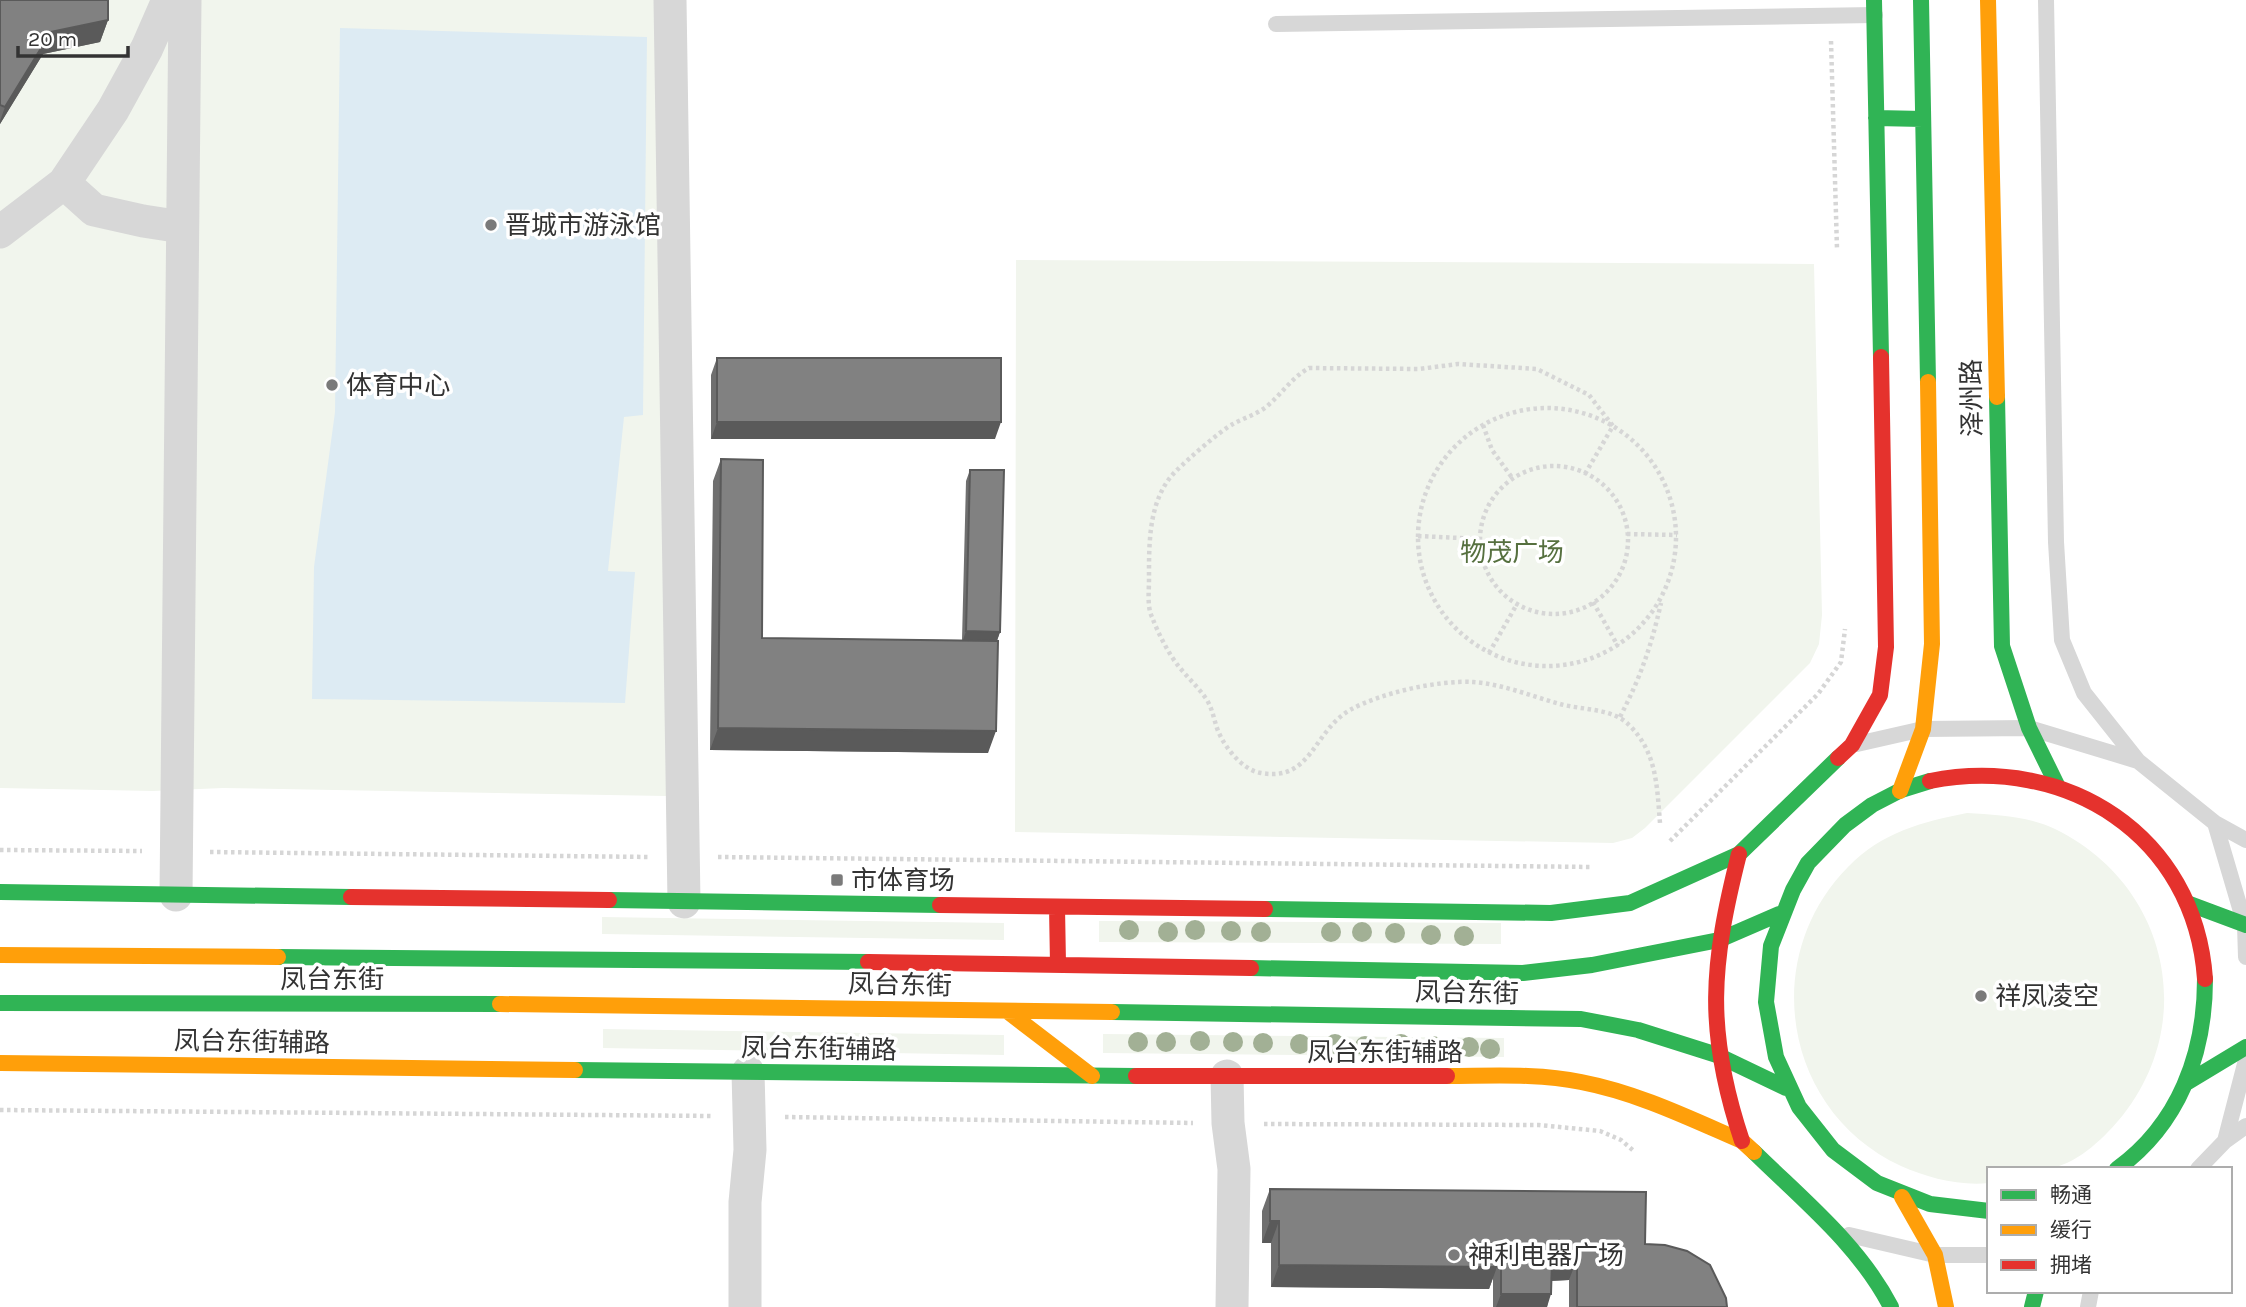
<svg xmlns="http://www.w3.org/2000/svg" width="2246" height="1307" font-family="Karla,'Noto Sans SC',sans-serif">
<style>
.green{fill:#f1f5ed}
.water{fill:#ddebf3}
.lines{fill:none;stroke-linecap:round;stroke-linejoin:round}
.path{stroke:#d6d6d6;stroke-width:4.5;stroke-dasharray:3.5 3.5;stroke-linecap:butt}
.lane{stroke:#d7d7d7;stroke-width:16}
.street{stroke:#d7d7d7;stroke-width:33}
.fast{stroke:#30b455;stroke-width:16}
.slow{stroke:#ff9f0a;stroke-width:16}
.jam{stroke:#e5322d;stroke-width:16}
.tree{fill:#a2b095}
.wall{fill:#6f6f6f}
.shaded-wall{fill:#5a5a5a}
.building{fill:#818181;stroke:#5a5a5a;stroke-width:2}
.poi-dot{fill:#7a7a7a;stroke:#fff;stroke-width:2.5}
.labels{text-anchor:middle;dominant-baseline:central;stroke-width:7;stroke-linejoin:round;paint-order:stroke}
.poi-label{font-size:26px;fill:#333;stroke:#fff;text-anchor:start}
.street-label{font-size:26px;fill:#333;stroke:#fff}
.park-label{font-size:26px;fill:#56703f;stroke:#fff}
</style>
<rect width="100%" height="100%" fill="#fff"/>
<path class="green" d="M 0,0 L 663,0 L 666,796 L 223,788 L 153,791 L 0,788 Z
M 1016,260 L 1814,264 L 1822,615 L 1819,644 L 1810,663 L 1645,828 L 1632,838 L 1613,843 L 1015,832 Z
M 1967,813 C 1997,815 2028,816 2055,829 C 2166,883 2199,1018 2123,1115 C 2106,1136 2080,1162 2052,1168 C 2033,1173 2008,1169 1989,1169 L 1989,1183 C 1959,1186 1928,1178 1901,1166 C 1784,1112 1758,958 1848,867 C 1882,832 1922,822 1967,813 Z
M 602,917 L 1004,923 L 1004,940 L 602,934 Z
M 1099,921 L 1501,923 L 1501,944 L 1099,942 Z
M 603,1029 L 1004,1035 L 1004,1055 L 603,1048 Z
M 1103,1034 L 1504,1038 L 1504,1057 L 1103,1053 Z"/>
<path class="water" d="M 340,28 L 647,37 L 643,415 L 624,417 L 608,571 L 635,572 L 625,703 L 312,699 L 314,567 L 335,412 Z"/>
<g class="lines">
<path class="path" d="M 1831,41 L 1837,249
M1418 537a129 129 0 1 1 258 0a129 129 0 1 1-258 0Z
M 1483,425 L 1492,450 L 1513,479
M1480 540a74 74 0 1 1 148 0a74 74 0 1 1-148 0Z
M 1585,474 L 1613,426 L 1589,395 L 1537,369 L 1458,364 L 1419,369 L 1309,368 C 1291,378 1282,394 1266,407 C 1257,414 1244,418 1233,424 C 1220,431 1188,459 1176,471 C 1148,499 1149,543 1149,580 C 1149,591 1147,607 1152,617 C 1158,633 1169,655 1180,668 C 1189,679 1199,688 1207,700 C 1212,709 1213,715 1216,725 C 1221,743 1241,770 1261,773 C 1312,782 1313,731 1350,710 C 1380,693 1438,680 1473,682 C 1502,684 1531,696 1560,704 C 1581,710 1613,708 1629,725 C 1657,752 1657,787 1660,823
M 1627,534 L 1677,535
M 1418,536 L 1480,539
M 1593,602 L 1618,646
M 1489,653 L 1517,604
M 1620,717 C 1641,676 1651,647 1661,603
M 1670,841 L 1818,694 L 1841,662 L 1845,629
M 0,850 L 142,851
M 210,852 L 650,857
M 718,857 L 1591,867
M 0,1110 L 713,1116
M 785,1117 L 1193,1123
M 1264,1124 L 1539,1125 L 1600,1131 L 1621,1140 L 1635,1152"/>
<path class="lane" d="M 2046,0 L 2056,542 L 2062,640 L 2084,693 L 2138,761 L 2215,823 L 2246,840
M 1276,24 L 1875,15
M 1857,744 L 1923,729 L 2029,728 L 2138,761
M 2215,823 L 2245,925 L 2246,957
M 2225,1141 L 2246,1060
M 2198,1169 L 2225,1141 L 2246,1126
M 1849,1235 L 1935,1255 L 1989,1255
M 2088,1307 L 2091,1291"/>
<path class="street" d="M 670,0 L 684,902
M 64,183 L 94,210 L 143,221 L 182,227
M 0,232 L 64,183 L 113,110 L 147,48 L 168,0
M 176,895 L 185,0
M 1227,1076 L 1228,1123 L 1234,1169 L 1232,1307
M 745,1307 L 745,1202 L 750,1150 L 748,1072"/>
<path class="fast" d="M 1874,0 L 1881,357
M 1921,0 L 1928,382
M 1876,118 L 1923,119
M 1997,397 L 2002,646 L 2029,728 L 2057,785
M 1930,781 L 1901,790 L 1872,805 L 1845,825 L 1808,863 L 1793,890 L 1771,946 L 1766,1002 L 1776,1057 L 1799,1107 L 1833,1150 L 1877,1183 L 1930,1204 L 1989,1211
M 0,892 L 351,897
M 609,900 L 940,905
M 2187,903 L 2246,925
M 1265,909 L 1551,913 L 1630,903 L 1739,854 L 1838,758
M 278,957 L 868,962
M 1251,968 L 1523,973 L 1592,965 L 1719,940 L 1779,914
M 0,1003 L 500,1004
M 1112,1012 L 1581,1019 L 1638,1030 L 1717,1055 L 1786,1088
M 575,1070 L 1136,1076
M 2188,1082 L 2246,1047
M 1754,1152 C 1803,1200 1859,1245 1891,1307
M 2117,1169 C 2179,1124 2205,1054 2205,979
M 2032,1307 L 2036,1291"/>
<path class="slow" d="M 1988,0 L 1997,397
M 1900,791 L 1923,729 L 1932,644 L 1928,382
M 0,955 L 278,957
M 500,1004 L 1112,1012
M 1007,1011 L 1092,1076
M 0,1063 L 575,1070
M 1447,1076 C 1491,1076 1538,1073 1581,1082 C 1638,1093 1689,1118 1742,1141 L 1754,1152
M 1902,1197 L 1935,1255 L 1946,1307"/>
<path class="jam" d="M 1838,758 L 1852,745 L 1880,695 L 1886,647 L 1881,357
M 1930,781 C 2066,754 2195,835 2205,979
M 1739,854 C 1711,965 1705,1030 1742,1141
M 351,897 L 609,900
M 940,905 L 1265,909
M 1057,907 L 1058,964
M 868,962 L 1251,968
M 1136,1076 L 1447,1076"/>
</g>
<g class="tree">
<circle cx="1129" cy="930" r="10"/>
<circle cx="1195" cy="930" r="10"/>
<circle cx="1231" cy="931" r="10"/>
<circle cx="1168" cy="932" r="10"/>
<circle cx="1261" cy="932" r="10"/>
<circle cx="1331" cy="932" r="10"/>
<circle cx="1362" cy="932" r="10"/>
<circle cx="1395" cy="933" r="10"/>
<circle cx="1431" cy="935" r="10"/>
<circle cx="1464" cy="936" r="10"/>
<circle cx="1200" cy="1041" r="10"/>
<circle cx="1138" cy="1042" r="10"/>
<circle cx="1166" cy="1042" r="10"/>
<circle cx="1233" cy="1042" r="10"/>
<circle cx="1263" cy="1043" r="10"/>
<circle cx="1300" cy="1044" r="10"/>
<circle cx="1335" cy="1044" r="10"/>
<circle cx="1401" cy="1044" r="10"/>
<circle cx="1365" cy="1046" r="10"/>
<circle cx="1433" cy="1046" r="10"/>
<circle cx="1469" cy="1047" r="10"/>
<circle cx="1490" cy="1049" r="10"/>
</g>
<path class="wall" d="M 0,0 L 108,20 L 100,42 L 43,54 L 0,124 Z
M 717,358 L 995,439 L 711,439 L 711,375 Z
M 721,459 L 762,638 L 962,640 L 966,481 L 970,470 L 1000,632 L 997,641 L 988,753 L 710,750 L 713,481 Z
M 1270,1189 L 1645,1244 L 1727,1307 L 1569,1307 L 1569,1280 L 1552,1281 L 1547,1307 L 1493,1307 L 1493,1278 L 1489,1289 L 1271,1287 L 1271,1243 L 1262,1243 L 1262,1211 Z"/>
<path class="shaded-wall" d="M 108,20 L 100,42 L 43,54 L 0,124 L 0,121 L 5,107 L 51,32 Z
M 717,422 L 1001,422 L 995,439 L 711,439 Z
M 966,631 L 1000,632 L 996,643 L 962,643 Z
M 718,728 L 996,731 L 988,753 L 710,750 Z
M 1270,1221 L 1279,1221 L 1271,1243 L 1262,1243 Z
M 1501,1251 L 1495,1267 L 1497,1267 L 1489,1289 L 1271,1287 L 1279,1265 Z
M 1552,1259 L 1577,1259 L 1569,1280 L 1544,1281 Z
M 1501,1294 L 1551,1294 L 1547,1307 L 1496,1307 Z"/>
<path class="building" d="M 0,0 L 108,0 L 108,20 L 51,32 L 5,107 L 0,105 Z
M 717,358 L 1001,358 L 1001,422 L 717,422 Z
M 721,459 L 763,460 L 762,638 L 998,641 L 996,731 L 718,728 Z
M 970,470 L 1004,470 L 1000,632 L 966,631 Z
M 1270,1189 L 1646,1192 L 1645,1244 L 1665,1245 L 1687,1251 L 1710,1265 L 1726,1298 L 1727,1307 L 1577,1307 L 1577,1259 L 1552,1259 L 1551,1294 L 1501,1294 L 1501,1251 L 1497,1250 L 1497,1267 L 1279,1265 L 1279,1221 L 1270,1221 Z"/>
<g class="poi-dot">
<circle cx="491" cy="225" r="7"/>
<circle cx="332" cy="385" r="7"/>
<rect x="830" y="873" width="14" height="14" rx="3.5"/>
<circle cx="1981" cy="996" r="7"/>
<circle cx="1454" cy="1255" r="7"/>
</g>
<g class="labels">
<g class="poi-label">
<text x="505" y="225">晋城市游泳馆</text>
<text x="346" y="385">体育中心</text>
<text x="851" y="880">市体育场</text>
<text x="1995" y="996">祥凤凌空</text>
<text x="1468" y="1255">神利电器广场</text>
</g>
<g class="street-label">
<text transform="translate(1972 398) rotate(-91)">泽州路</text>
<text x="332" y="979">凤台东街</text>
<text transform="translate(900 985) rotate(1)">凤台东街</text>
<text transform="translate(1467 993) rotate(1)">凤台东街</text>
<text transform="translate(252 1042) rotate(1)">凤台东街辅路</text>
<text transform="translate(819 1049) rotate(1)">凤台东街辅路</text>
<text x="1385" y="1052">凤台东街辅路</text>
</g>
<g class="park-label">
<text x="1512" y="552">物茂广场</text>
</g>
</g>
<rect x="1987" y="1167" width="245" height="126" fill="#ffffff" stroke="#adadad" stroke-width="2"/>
<rect x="2001" y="1190" width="35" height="10" fill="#30b455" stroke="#adadad" stroke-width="2"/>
<text x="2050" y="1202" font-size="21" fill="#333333">畅通</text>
<rect x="2001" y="1225" width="35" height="10" fill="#ff9f0a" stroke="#adadad" stroke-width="2"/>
<text x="2050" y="1237" font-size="21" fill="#333333">缓行</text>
<rect x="2001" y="1260" width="35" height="10" fill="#e5322d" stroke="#adadad" stroke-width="2"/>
<text x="2050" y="1272" font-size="21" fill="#333333">拥堵</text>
<path d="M18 46v10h110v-10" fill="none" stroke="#333333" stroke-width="3.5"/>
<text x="28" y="46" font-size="21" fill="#333333" stroke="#ffffff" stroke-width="5" paint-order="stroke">20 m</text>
</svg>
